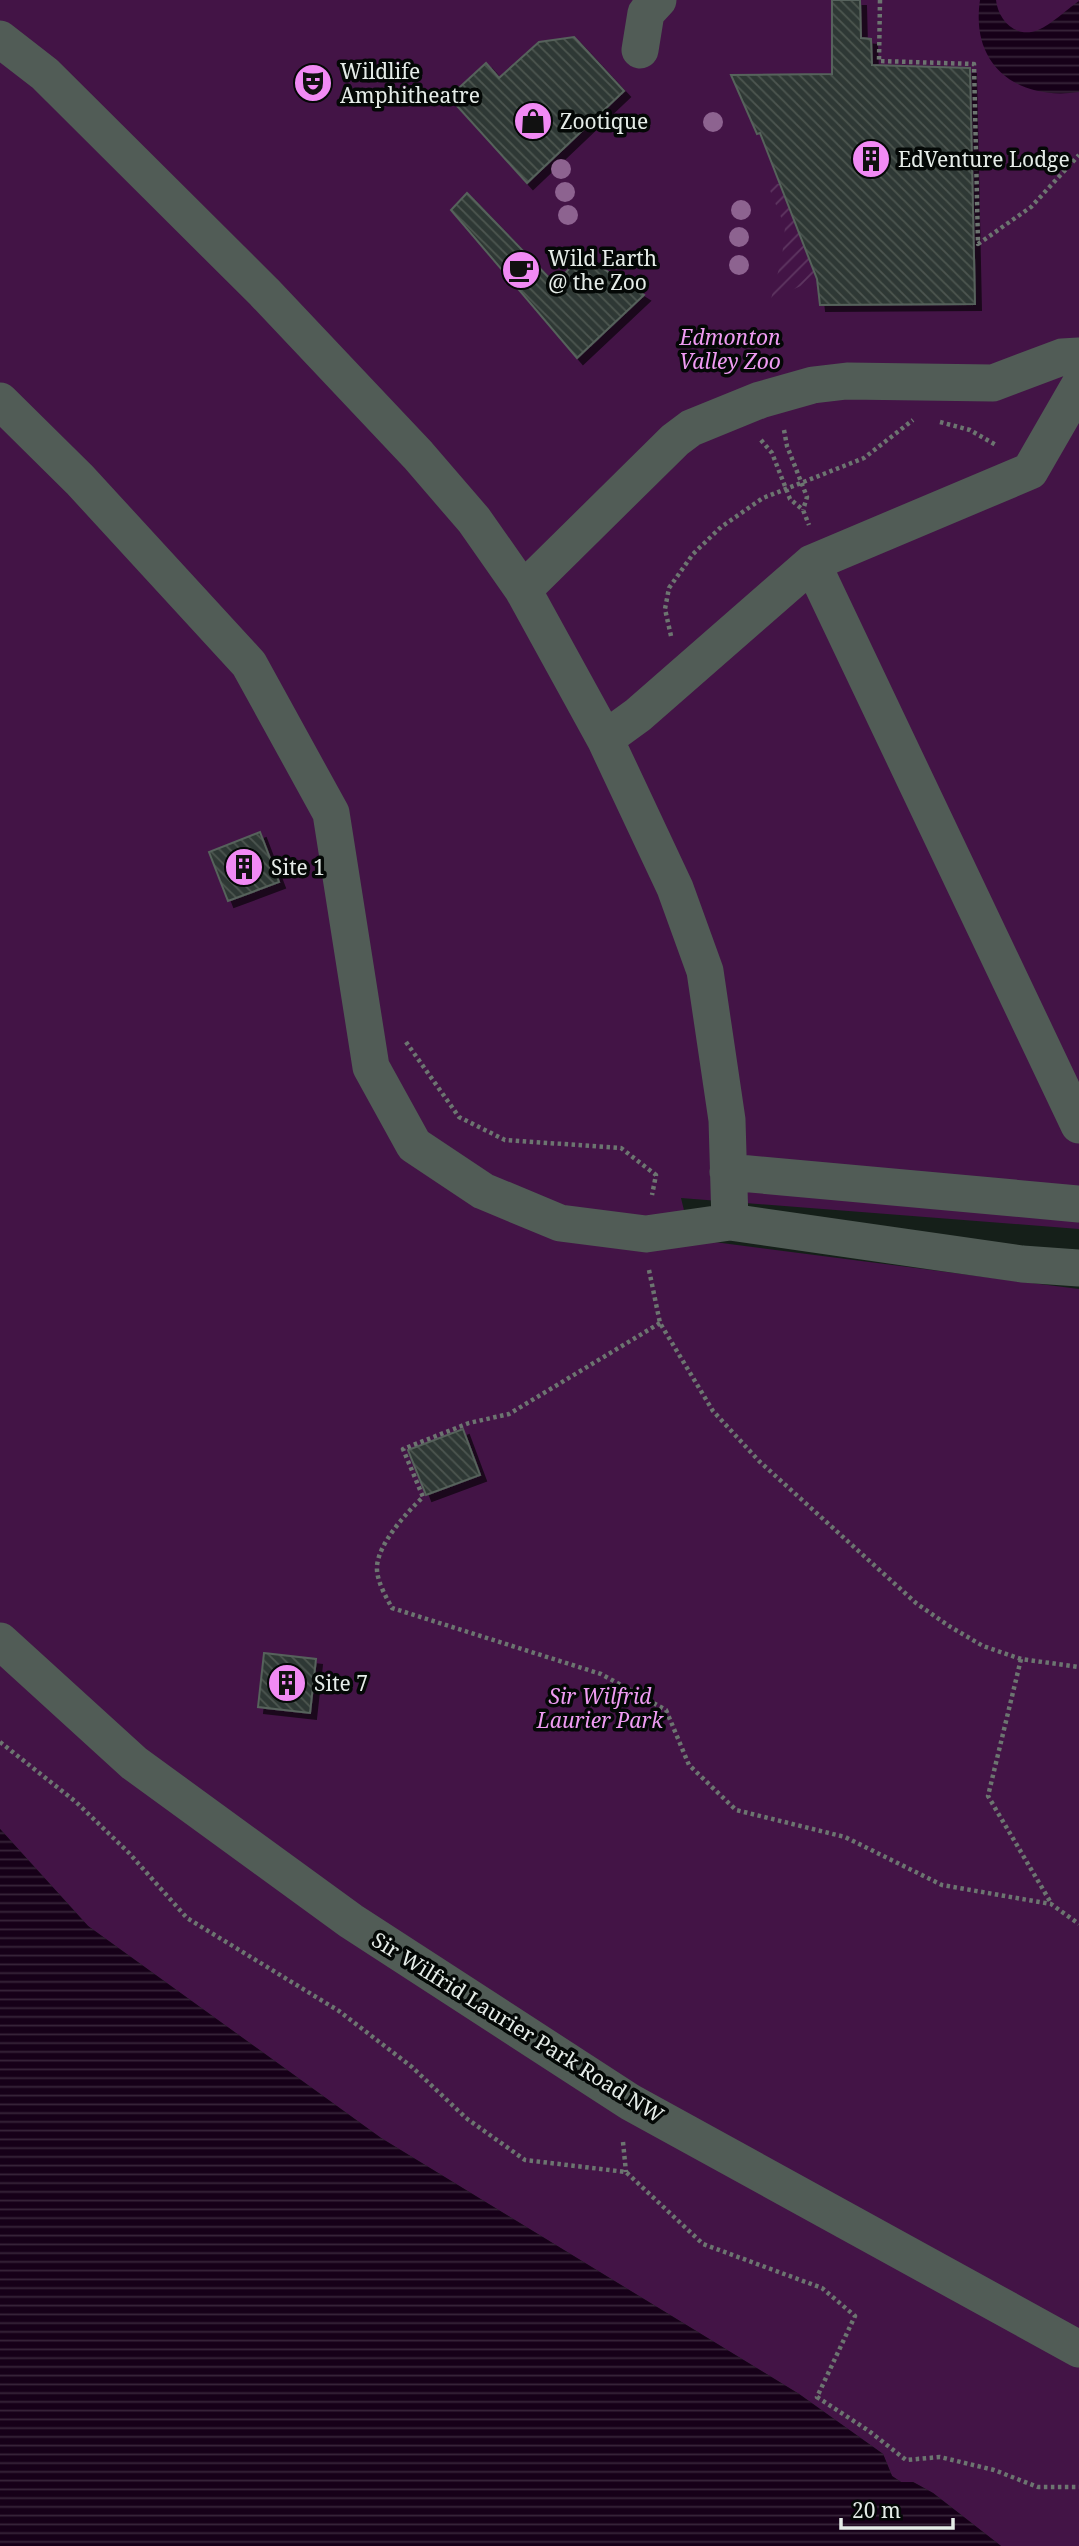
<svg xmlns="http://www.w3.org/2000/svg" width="1079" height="2546" font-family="'Noto Serif',serif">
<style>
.park{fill:#431446}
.garden{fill:url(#garden-furrows)}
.water{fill:url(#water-rules)}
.building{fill:url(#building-back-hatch);stroke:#56625b;stroke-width:2;filter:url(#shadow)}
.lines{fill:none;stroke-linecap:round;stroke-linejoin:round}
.path{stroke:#6c7570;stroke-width:4.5;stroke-dasharray:3.5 3.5;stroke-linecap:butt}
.minor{stroke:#515c56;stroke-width:37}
.tree{fill:#8d6390}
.labels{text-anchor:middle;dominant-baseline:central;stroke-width:7;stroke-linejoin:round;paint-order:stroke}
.poi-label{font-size:21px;fill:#e5ece8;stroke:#040806;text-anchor:start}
.park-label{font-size:21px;font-style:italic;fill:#ef9bf2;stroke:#040806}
.street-label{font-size:21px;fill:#e5ece8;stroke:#040806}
</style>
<defs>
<pattern id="garden-furrows" width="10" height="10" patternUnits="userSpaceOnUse" patternTransform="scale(1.75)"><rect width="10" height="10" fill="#431446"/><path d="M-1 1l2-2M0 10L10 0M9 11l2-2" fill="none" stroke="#5e3661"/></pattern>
<pattern id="water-rules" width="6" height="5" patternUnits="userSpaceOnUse" patternTransform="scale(1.75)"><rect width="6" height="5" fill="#160018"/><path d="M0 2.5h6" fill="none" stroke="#38253a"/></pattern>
<pattern id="building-back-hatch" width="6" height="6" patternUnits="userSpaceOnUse" patternTransform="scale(1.75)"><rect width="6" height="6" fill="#2f3934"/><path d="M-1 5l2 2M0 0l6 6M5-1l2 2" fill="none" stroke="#4d5651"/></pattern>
<filter id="shadow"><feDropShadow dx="6" dy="6" stdDeviation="0" flood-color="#0009"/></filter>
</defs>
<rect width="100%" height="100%" fill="#151f19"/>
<path class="park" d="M 0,0 L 1079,0 L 1079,1229 L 681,1198 L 691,1239 L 1079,1289 L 1079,2546 L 1001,2546 L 933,2493 L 913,2482 L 901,2482 L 892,2476 L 883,2454 L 799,2394 L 381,2138 L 88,1926 L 0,1829 Z"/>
<path class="garden" d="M 767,183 L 779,184 L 817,279 L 771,299 L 782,257 L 785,227 Z"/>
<path class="water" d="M 980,0 L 996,0 C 998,20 1016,39 1038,30 C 1052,24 1066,10 1079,1 L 1079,92 C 1018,101 970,66 980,0 Z
M 0,1829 L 88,1926 L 381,2138 L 799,2394 L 883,2454 L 892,2476 L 901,2482 L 913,2482 L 933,2493 L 1001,2546 L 0,2546 Z"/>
<path class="building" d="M 832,0 L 860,0 L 861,38 L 871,39 L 872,65 L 970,68 L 975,304 L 820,305 L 817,279 L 760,133 L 757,134 L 731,75 L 832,74 Z
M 574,37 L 624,91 L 527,183 L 449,97 L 486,63 L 499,78 L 539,42 Z
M 467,193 L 555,284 L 582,255 L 644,295 L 577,358 L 451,210 Z
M 260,832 L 279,882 L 228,901 L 209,852 Z
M 463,1429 L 480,1475 L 426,1495 L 408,1450 Z
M 264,1653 L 316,1659 L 310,1713 L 258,1707 Z"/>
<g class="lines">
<path class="path" d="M 880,0 L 879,61 L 974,64 L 978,244 L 1031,207 L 1079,155
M 940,422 L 970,430 L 996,445
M 784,430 L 787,446 L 807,497 L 803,510
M 761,440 L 772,453 L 790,499 L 803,510 L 809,525
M 671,636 L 665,609 L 669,588 L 693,554 L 721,527 L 763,498 L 864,458 L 913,420
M 406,1042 L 459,1117 L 505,1140 L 621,1148 L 656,1175 L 652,1195
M 649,1270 L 660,1323 L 713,1411 L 759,1461 L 916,1603 L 949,1626 L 983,1646 L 1021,1659 L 1079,1667
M 660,1323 L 509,1414 L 469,1423 L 403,1449 L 423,1497 C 406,1513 379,1543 377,1566 C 376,1580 386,1597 392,1608 L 601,1674 L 666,1710 L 689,1765 L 736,1810 L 845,1837 L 942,1885 L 1051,1904 L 1079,1924
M 1021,1659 L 988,1796 L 1051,1903
M 0,1742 L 76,1802 L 129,1853 L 187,1918 L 339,2011 L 412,2067 L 466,2118 L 525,2160 L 626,2172 L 703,2244 L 822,2288 L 855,2316 L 817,2397 L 869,2431 L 906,2460 L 940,2457 L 994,2470 L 1038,2487 L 1079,2487
M 623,2142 L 626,2172"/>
<path class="minor" d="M 0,39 L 45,74 L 264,292 L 418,455 L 474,520 L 523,590
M 640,50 L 646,13 L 658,0
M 0,401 L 80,480 L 249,664 L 331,813 L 371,1067 L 414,1145 L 483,1191 L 560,1223 L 646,1234 L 730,1222 L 1022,1264 L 1079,1268
M 812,563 L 1079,1125
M 605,739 L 638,715 L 812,563 L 1030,471 L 1079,386
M 728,1172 L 1079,1204
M 730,1222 L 727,1120 L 705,971 L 675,888 L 605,739 L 523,590 L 675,440 L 691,428 L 760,400 L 813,385 L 847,381 L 993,383 L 1062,357 L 1079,356
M 0,1641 L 134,1763 L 351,1921 L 630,2102 L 1079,2349"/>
</g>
<g class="tree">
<circle cx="713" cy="122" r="10"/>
<circle cx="561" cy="169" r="10"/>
<circle cx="565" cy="192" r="10"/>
<circle cx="741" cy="210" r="10"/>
<circle cx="568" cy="215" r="10"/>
<circle cx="739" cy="237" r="10"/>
<circle cx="739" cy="265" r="10"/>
</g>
<defs>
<symbol id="theatre-disc" viewBox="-11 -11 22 22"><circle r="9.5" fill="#f18af4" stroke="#040806"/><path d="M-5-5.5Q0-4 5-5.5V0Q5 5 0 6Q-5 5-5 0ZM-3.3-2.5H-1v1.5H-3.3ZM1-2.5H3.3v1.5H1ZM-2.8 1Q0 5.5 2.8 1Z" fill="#111"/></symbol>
<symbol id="shop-disc" viewBox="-11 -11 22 22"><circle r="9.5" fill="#f18af4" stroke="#040806"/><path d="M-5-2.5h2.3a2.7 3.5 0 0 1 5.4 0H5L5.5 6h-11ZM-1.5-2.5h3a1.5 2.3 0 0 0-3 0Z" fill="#111"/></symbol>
<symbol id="building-disc" viewBox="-11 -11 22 22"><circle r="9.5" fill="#f18af4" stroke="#040806"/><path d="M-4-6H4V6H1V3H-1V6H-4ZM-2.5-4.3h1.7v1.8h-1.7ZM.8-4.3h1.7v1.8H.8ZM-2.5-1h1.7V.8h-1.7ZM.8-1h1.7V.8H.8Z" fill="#111"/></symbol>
<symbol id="cafe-disc" viewBox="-11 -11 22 22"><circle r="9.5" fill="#f18af4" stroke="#040806"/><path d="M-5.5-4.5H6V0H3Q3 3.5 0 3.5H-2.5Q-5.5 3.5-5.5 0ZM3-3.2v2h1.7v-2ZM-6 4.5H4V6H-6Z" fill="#111"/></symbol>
</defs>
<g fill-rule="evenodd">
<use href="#theatre-disc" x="291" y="61" width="44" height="44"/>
<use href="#shop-disc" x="511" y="99" width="44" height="44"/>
<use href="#building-disc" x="849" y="137" width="44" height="44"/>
<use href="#cafe-disc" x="499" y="248" width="44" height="44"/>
<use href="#building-disc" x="222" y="845" width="44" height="44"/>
<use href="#building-disc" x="265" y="1661" width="44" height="44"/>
</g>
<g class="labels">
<g class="poi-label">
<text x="340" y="71">Wildlife<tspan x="340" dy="24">Amphitheatre</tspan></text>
<text x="560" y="121">Zootique</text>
<text x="898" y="159">EdVenture Lodge</text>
<text x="548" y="258">Wild Earth<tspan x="548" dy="24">@ the Zoo</tspan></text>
<text x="271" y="867">Site 1</text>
<text x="314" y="1683">Site 7</text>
</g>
<g class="park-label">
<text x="730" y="337">Edmonton<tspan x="730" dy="24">Valley Zoo</tspan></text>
<text x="600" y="1696">Sir Wilfrid<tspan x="600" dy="24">Laurier Park</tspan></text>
</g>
<g class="street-label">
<text transform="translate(518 2027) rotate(32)">Sir Wilfrid Laurier Park Road NW</text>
</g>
</g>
<path d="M841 2518v10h112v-10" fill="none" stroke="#e5ece8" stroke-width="3.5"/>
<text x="852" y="2518" font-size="21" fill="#e5ece8" stroke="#040806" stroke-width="5" paint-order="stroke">20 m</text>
</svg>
